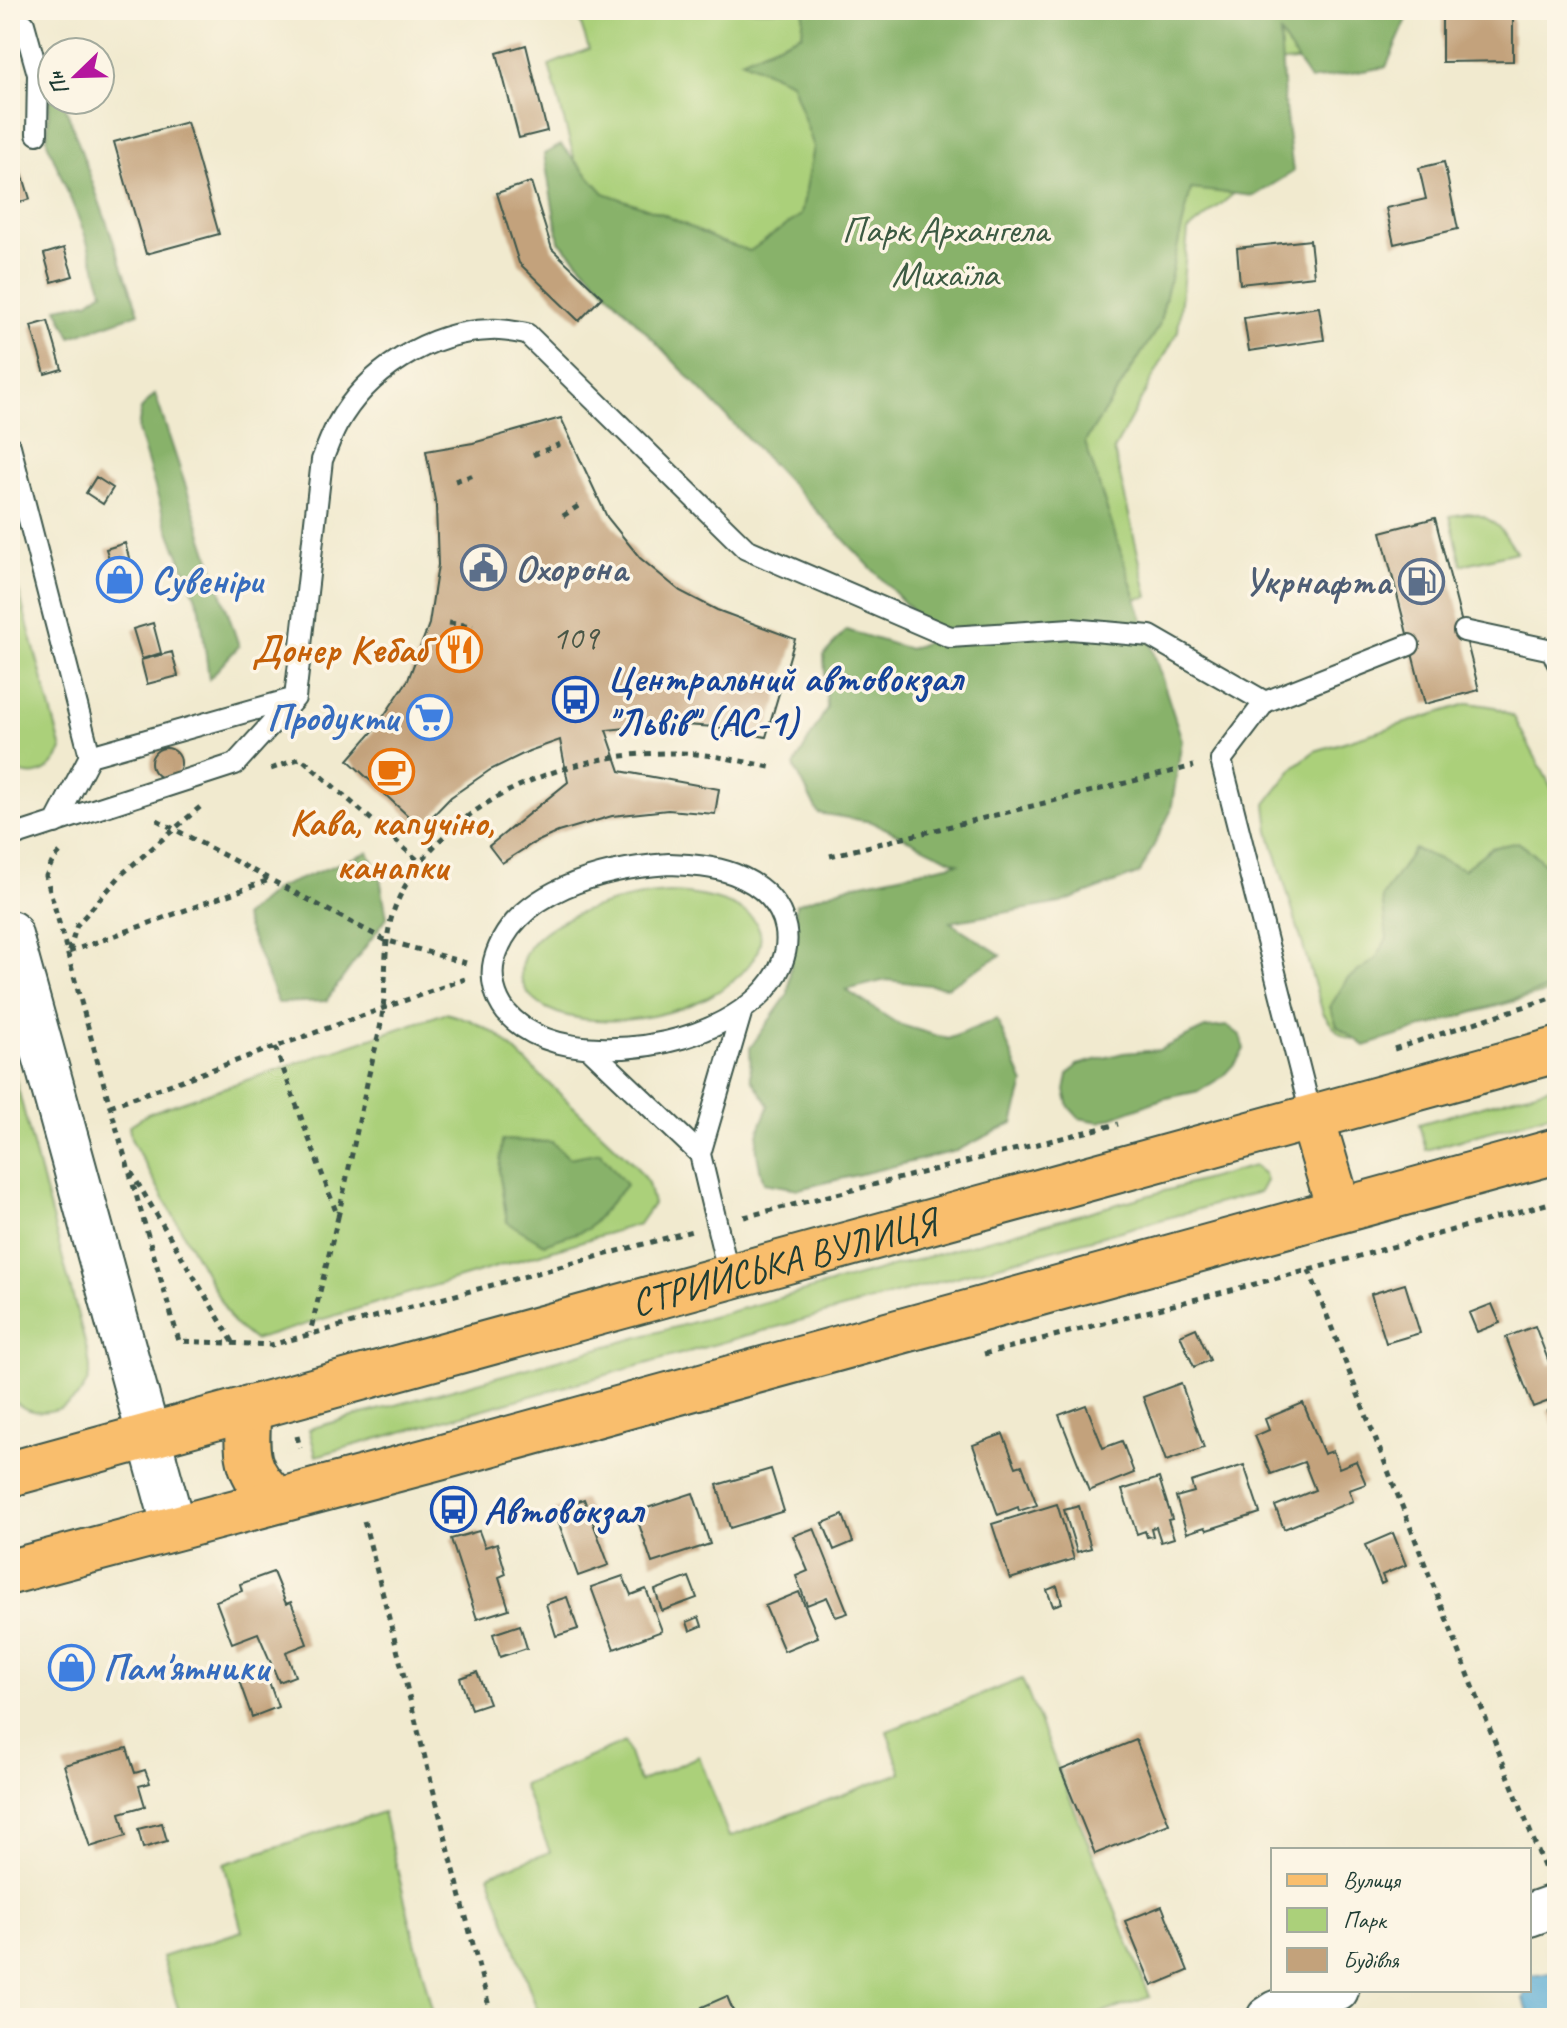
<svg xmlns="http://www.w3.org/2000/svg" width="1567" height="2028" font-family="Caveat,sans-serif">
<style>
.green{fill:#abd07a;stroke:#658657;stroke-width:2}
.forest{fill:#88b26a;stroke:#54784f;stroke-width:2}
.water{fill:#59abd4;stroke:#3c7484;stroke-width:2}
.building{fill:#c3a27b}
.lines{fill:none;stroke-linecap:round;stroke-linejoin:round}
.service-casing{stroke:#3e574b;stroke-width:24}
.minor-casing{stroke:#3e574b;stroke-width:46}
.primary-casing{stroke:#3e574b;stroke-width:48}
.path{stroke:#3e574b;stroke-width:5;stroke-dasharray:6 6;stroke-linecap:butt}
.service{stroke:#fff;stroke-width:20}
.minor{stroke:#fff;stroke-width:42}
.primary{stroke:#f9be6d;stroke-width:44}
.labels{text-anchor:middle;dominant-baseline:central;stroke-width:7;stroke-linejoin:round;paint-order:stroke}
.number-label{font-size:34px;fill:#485646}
.park-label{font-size:38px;fill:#3b5a42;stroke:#fcf5e5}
.service-label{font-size:38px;font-weight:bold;fill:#4e5e75;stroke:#fcf5e5;text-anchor:start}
.shop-label{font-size:38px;font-weight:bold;fill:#366cbe;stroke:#fcf5e5;text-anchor:start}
.food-label{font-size:38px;font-weight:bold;fill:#c56008;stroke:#fcf5e5;text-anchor:end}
.transit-label{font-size:38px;font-weight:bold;fill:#164399;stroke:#fcf5e5;text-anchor:start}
.street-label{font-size:38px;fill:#1f3d34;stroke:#fcf5e5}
</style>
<rect width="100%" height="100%" fill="#fcf5e5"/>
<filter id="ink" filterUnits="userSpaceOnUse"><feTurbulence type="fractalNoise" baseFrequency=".0125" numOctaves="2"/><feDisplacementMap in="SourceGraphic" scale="16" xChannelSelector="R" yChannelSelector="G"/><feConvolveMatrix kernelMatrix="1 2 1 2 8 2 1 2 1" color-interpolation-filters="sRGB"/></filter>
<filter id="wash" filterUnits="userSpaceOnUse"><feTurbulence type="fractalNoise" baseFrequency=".006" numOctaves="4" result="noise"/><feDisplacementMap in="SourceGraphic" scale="32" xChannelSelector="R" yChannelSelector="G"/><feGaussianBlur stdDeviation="1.8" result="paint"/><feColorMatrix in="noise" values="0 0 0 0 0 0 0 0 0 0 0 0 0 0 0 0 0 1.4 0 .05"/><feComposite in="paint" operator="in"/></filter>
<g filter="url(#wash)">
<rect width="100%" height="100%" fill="#f1eacf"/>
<path class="green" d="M 576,10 L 1375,10 L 1367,54 L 1265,64 L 1268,166 L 1188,231 L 1178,331 L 1114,450 L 1148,597 L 980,619 L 600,253 L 549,65 L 589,49 Z
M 1468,513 C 1493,515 1505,533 1516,552 L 1462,565 L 1450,516 Z
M 10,560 L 62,750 C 51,773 32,783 10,766 Z
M 1470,703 L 1495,707 L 1514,717 L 1557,798 L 1557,990 L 1375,1039 C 1346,1042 1339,1037 1323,1013 L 1269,831 L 1266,804 L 1295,766 L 1315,751 Z
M 669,893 C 707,893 791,910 749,965 C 710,1015 601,1036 546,1008 C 534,1001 522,990 521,975 C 518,918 628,895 669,893 Z
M 445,1013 L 470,1020 L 498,1035 L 635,1165 L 648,1183 L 653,1204 L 639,1224 L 254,1340 L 233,1323 L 131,1139 L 129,1126 L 149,1113 Z
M 10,1059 L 87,1350 C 88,1356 90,1364 90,1370 C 87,1400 54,1419 26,1409 C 21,1407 15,1401 10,1398 Z
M 1557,1085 L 1557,1112 L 1426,1150 L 1419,1124 Z
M 1254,1166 L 1264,1174 L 1266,1181 L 1260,1192 L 316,1456 L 309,1429 Z
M 1022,1679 L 1150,1997 L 1088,2018 L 540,2018 L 489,1874 L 550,1852 L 523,1785 L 625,1742 L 639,1782 L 699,1756 L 729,1837 L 901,1773 L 887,1731 Z
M 383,1812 L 434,2018 L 181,2018 L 162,1957 L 242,1931 L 224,1864 Z"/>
<path class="forest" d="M 804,10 L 1411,10 L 1386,67 L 1310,80 L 1280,34 L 1284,100 L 1293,172 L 1254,196 L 1191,189 L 1159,326 L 1085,442 L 1182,740 L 1171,811 L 1140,873 L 1061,903 L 950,922 L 1001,955 L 947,987 L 886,980 L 846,990 L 898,1024 L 948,1039 L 997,1019 L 1024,1084 L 1013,1123 L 956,1151 L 799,1189 L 764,1183 C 753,1146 754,1140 769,1105 L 751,1078 L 750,1048 L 788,994 L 796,904 L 852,885 L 958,863 L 872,822 L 818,813 L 794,766 L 827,708 L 824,655 L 846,630 L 909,649 L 938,638 L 559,241 L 544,154 L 561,145 L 604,193 L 663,214 L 719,241 L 750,251 L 801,215 L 814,147 L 791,82 L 741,60 L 802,34 Z
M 52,70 L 52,100 L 63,100 L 139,313 L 71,337 L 57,308 L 88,302 L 103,291 L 83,229 L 47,142 Z
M 155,394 L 239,646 L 209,679 L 200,608 L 165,521 L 138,430 L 141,409 Z
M 1518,842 C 1549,865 1556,869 1543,907 L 1557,912 L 1557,986 L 1365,1046 L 1337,1026 L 1330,1007 L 1347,979 L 1376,959 L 1387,938 L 1382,897 L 1414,849 L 1464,869 L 1491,848 Z
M 368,852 L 380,878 L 387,917 L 326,1001 L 278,1003 L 243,917 L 277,888 Z
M 1228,1026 L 1240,1035 L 1244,1049 L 1237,1061 L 1222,1077 L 1199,1091 L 1162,1099 L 1100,1122 L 1079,1118 L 1069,1107 L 1065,1091 L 1068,1075 L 1077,1065 L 1123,1053 L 1159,1050 L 1205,1028 Z
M 502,1140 L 552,1142 L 569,1158 L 600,1152 L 626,1185 L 588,1229 L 544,1244 L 507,1222 L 499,1172 Z"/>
<path class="water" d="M 1557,1972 L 1557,2018 L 1531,2018 L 1523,1999 L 1526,1990 L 1529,1990 L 1530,1976 Z"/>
<g id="blocks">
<path class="building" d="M 1442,10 L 1513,10 L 1513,61 L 1442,62 Z
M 526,45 L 547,131 L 519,138 L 497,53 Z
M 10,67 L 18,91 L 10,93 Z
M 187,122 L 219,234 L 146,254 L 114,142 Z
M 14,147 L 30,199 L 10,205 L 10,148 Z
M 1444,162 L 1458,229 L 1394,244 L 1386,208 L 1426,199 L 1419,168 Z
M 531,182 L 552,249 L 602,297 L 579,321 L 519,263 L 497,193 Z
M 1310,240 L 1314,276 L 1240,284 L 1237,248 Z
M 64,248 L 73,276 L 52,282 L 44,254 Z
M 1319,307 L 1324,340 L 1249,351 L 1244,318 Z
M 48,321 L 62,369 L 45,374 L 31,326 Z
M 561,418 L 607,517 L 640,558 L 680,591 L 717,610 L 795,639 L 766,737 L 716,727 L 667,724 L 606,730 L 620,771 L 719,789 L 715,814 L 668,810 L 612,816 L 558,832 L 532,844 L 502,863 L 489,846 L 568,782 L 560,740 L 529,751 L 490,770 L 451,797 L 421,828 L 348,760 L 375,729 L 408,680 L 429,624 L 438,565 L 436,506 L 426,451 L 473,443 Z
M 96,477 L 113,488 L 103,504 L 86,493 Z
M 1435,518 L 1479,690 L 1425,704 L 1381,532 Z
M 125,543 L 131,565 L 113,571 L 106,549 Z
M 153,623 L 161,653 L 142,659 L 133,629 Z
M 172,652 L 178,676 L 147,684 L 141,660 Z
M151 763a15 15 0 1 1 30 0a15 15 0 1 1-30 0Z
M 1405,1284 L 1420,1333 L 1386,1343 L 1371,1294 Z
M 1492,1304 L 1500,1323 L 1477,1332 L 1469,1313 Z
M 1535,1326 L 1550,1365 L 1557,1362 L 1557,1398 L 1533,1407 L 1506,1337 Z
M 1196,1328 L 1210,1360 L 1194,1367 L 1180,1335 Z
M 1181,1383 L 1204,1448 L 1166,1461 L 1143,1397 Z
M 1303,1403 L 1324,1454 L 1333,1451 L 1339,1468 L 1356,1461 L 1366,1484 L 1349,1490 L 1353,1501 L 1284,1529 L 1275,1506 L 1315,1490 L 1304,1462 L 1271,1474 L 1255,1436 L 1269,1430 L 1265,1419 Z
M 1086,1405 L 1103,1448 L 1122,1441 L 1134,1473 L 1089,1491 L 1059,1415 Z
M 1557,1407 L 1557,1434 L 1547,1411 Z
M 1003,1434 L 1016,1467 L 1022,1465 L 1037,1505 L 1019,1511 L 1018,1507 L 998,1515 L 973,1445 Z
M 1244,1465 L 1260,1513 L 1207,1530 L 1205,1527 L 1187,1533 L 1176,1497 L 1194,1492 L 1191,1482 Z
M 771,1469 L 784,1511 L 730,1528 L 717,1485 Z
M 1159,1478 L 1172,1519 L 1168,1520 L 1174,1538 L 1161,1542 L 1156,1527 L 1151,1528 L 1153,1536 L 1147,1537 L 1145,1531 L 1137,1534 L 1122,1490 Z
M 693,1493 L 710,1544 L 652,1563 L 635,1512 Z
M 584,1499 L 609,1565 L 578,1576 L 554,1510 Z
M 1057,1504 L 1074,1559 L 1010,1579 L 992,1524 Z
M 1079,1506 L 1091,1548 L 1077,1552 L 1064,1510 Z
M 843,1515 L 853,1542 L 834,1550 L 823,1523 Z
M 814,1528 L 848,1613 L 836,1617 L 827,1597 L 807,1605 L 796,1576 L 808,1571 L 793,1536 Z
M 479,1531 L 485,1547 L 497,1543 L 506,1574 L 499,1577 L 509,1609 L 477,1619 L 451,1539 Z
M 1393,1533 L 1406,1565 L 1382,1575 L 1385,1582 L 1381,1584 L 1365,1545 Z
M 273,1572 L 286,1604 L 291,1602 L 307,1644 L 286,1652 L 295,1676 L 279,1682 L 258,1633 L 232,1643 L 216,1601 L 242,1591 L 240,1584 Z
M 623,1576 L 631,1595 L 646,1589 L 662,1631 L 614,1649 L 591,1587 Z
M 689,1577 L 697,1598 L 662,1611 L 655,1590 Z
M 1057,1586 L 1062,1603 L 1053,1606 L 1047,1590 Z
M 799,1592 L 818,1637 L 784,1651 L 765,1606 Z
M 567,1597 L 578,1629 L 556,1636 L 546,1604 Z
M 699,1617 L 702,1626 L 690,1631 L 687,1622 Z
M 520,1625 L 527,1648 L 500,1657 L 493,1634 Z
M 263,1665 L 278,1707 L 252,1717 L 237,1675 Z
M 477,1672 L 489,1703 L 471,1709 L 460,1678 Z
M 1136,1740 L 1169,1824 L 1095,1854 L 1061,1770 Z
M 127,1748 L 135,1773 L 145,1770 L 150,1783 L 139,1786 L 145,1806 L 120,1813 L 126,1836 L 90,1847 L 64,1765 Z
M 162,1823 L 167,1841 L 143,1848 L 138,1829 Z
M 1162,1906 L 1188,1971 L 1152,1986 L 1125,1921 Z
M 727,1996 L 736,2018 L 707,2018 L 702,2007 Z"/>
</g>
</g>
<g filter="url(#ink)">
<use href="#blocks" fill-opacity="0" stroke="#3e574b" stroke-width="2"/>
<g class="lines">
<defs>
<path id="service" d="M 10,21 L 24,24 L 38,74 L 37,134
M 10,446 L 90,756 L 55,823
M 1464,631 L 1552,650 L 1557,662
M 90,756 L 295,698
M 10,837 L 235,764 L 295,698 L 322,460 C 327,448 331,436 337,425 C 367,371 428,332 490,330 C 502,329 515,332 527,334 L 746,549 L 950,637 L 1071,629 L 1150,636 L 1265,702
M 669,864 C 691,865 713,866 734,874 C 794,897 804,955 757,998 C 716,1035 653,1050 599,1048 C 566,1047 529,1039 506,1012 C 495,998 490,978 494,961 C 513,890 605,868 669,864 Z
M 589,1048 L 700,1154
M 1312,1118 L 1221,760 L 1265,702 L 1409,645
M 729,1276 L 700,1154 L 742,1010"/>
<path id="minor" d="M 10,932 L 174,1528
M 1529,1915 L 1557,1905
M 1268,2018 L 1277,2012 L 1337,1990"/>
<g id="primary">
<path d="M 1312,1118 L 1339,1209"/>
<path d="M 249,1408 C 246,1448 243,1474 278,1500"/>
<path id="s1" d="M 10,1474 L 1557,1050"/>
<path d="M 10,1572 L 439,1458 L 1557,1151"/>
</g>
</defs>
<use href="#service" class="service-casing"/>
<use href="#minor" class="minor-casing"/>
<use href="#primary" class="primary-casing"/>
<path class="path" d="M 533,455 L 560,444
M 455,481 L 477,474
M 563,516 L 583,503
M 449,623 L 473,626
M 271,769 L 301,758 L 421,863
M 157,820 L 385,940 L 466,963
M 60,853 L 53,860 L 46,876 L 110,1106 L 179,1341 L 271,1345 L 692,1231
M 830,856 L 1194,766
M 69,951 L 77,925 L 122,874 L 200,807
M 69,952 L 269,880
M 275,1047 L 338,1217 L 310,1333
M 1394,1049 L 1557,996
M 110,1106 L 465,979
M 131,1172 L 233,1342
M 338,1217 C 349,1169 359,1121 369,1074 C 374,1052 381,1030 383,1008 C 388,970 381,937 398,900 C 443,802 565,753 667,753 C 702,752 736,760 770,767
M 744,1217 L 1118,1124
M 1309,1270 L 1545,1869
M 984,1354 L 1309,1270 L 1557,1201
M 297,1436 L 300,1448
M 447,1496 L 453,1510
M 364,1521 L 492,2018"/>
<use href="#service" class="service"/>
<use href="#minor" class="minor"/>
<use href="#primary" class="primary"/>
</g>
</g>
<defs>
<symbol id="civic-ring" viewBox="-11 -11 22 22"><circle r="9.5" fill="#fcf5e5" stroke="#5c6f8a" stroke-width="1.5"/><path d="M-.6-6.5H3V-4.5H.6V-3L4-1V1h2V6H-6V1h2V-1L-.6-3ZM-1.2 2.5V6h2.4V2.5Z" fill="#5c6f8a"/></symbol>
<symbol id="shop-ring" viewBox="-11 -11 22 22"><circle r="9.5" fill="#fcf5e5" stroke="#3f7fe0" stroke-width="1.5"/><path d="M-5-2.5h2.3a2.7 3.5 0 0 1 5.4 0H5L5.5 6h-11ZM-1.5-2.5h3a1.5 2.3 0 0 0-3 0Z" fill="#3f7fe0"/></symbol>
<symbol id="fuel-ring" viewBox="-11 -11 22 22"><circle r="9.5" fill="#fcf5e5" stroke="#5c6f8a" stroke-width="1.5"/><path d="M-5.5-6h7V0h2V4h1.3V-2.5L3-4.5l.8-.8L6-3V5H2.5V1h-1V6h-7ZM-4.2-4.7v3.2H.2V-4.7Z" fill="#5c6f8a"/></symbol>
<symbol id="restaurant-ring" viewBox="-11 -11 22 22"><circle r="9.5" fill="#fcf5e5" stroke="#e8710a" stroke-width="1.5"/><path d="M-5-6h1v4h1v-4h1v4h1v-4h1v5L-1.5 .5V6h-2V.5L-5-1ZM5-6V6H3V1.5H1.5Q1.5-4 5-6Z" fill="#e8710a"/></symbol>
<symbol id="bus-ring" viewBox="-11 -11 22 22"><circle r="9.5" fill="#fcf5e5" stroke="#1a4fb4" stroke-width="1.5"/><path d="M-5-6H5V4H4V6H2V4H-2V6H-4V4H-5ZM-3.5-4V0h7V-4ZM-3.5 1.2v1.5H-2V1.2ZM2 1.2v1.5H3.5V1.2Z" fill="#1a4fb4"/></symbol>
<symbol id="supermarket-ring" viewBox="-11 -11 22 22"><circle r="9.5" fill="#fcf5e5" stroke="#3f7fe0" stroke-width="1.5"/><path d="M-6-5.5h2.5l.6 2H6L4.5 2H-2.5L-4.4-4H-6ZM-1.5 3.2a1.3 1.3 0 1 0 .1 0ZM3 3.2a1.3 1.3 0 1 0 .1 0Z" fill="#3f7fe0"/></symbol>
<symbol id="cafe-ring" viewBox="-11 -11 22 22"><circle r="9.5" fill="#fcf5e5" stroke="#e8710a" stroke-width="1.5"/><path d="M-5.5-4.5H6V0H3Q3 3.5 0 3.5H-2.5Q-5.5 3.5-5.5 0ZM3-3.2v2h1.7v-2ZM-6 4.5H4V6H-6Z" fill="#e8710a"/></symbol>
</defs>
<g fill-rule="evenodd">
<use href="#civic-ring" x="458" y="542" width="51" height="51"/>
<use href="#shop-ring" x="94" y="554" width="51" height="51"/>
<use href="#fuel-ring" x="1396" y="556" width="51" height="51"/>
<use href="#restaurant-ring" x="434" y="624" width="51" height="51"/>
<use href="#bus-ring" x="550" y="674" width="51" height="51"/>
<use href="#supermarket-ring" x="404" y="692" width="51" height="51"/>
<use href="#cafe-ring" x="366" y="746" width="51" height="51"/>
<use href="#bus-ring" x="428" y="1484" width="51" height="51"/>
<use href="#shop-ring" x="46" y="1642" width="51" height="51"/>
</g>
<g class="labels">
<g class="number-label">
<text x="575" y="637">109</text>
</g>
<g class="park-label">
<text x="945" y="229">Парк Архангела<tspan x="945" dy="44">Михаїла</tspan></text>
</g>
<g class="service-label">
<text x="515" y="568">Охорона</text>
<text x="1391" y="581" text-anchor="end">Укрнафта</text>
</g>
<g class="shop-label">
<text x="151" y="580">Сувеніри</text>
<text x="398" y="717" text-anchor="end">Продукти</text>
<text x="103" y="1667">Пам'ятники</text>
</g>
<g class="food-label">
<text x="428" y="649">Донер Кебаб</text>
<text x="392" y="822" text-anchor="middle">Кава, капучіно,<tspan x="392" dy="44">канапки</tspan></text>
</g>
<g class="transit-label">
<text x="607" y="678">Центральний автовокзал<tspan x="607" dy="44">"Львів" (АС-1)</tspan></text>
<text x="484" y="1510">Автовокзал</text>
</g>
<g class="street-label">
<text stroke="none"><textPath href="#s1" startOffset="802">СТРИЙСЬКА ВУЛИЦЯ</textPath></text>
</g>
</g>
<rect width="1567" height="2028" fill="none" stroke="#fcf5e5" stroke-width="40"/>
<rect x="1271" y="1848" width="260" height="144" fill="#fcf5e5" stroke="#a4ab9e" stroke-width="2"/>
<rect x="1287" y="1874" width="40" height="12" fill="#f9be6d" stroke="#a4ab9e" stroke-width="2"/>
<text x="1343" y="1888" font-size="24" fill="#1f3d34">Вулиця</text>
<rect x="1287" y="1908" width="40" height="24" fill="#abd07a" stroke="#a4ab9e" stroke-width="2"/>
<text x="1343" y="1928" font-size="24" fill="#1f3d34">Парк</text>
<rect x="1287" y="1948" width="40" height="24" fill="#c3a27b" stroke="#a4ab9e" stroke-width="2"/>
<text x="1343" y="1968" font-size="24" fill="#1f3d34">Будівля</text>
<g transform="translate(76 76) rotate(247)"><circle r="38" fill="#fcf5e5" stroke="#a4ab9e" stroke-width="2"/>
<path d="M0-6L14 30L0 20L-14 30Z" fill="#b5179e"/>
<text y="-12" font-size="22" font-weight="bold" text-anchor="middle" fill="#1f3d34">Пн</text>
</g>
</svg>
